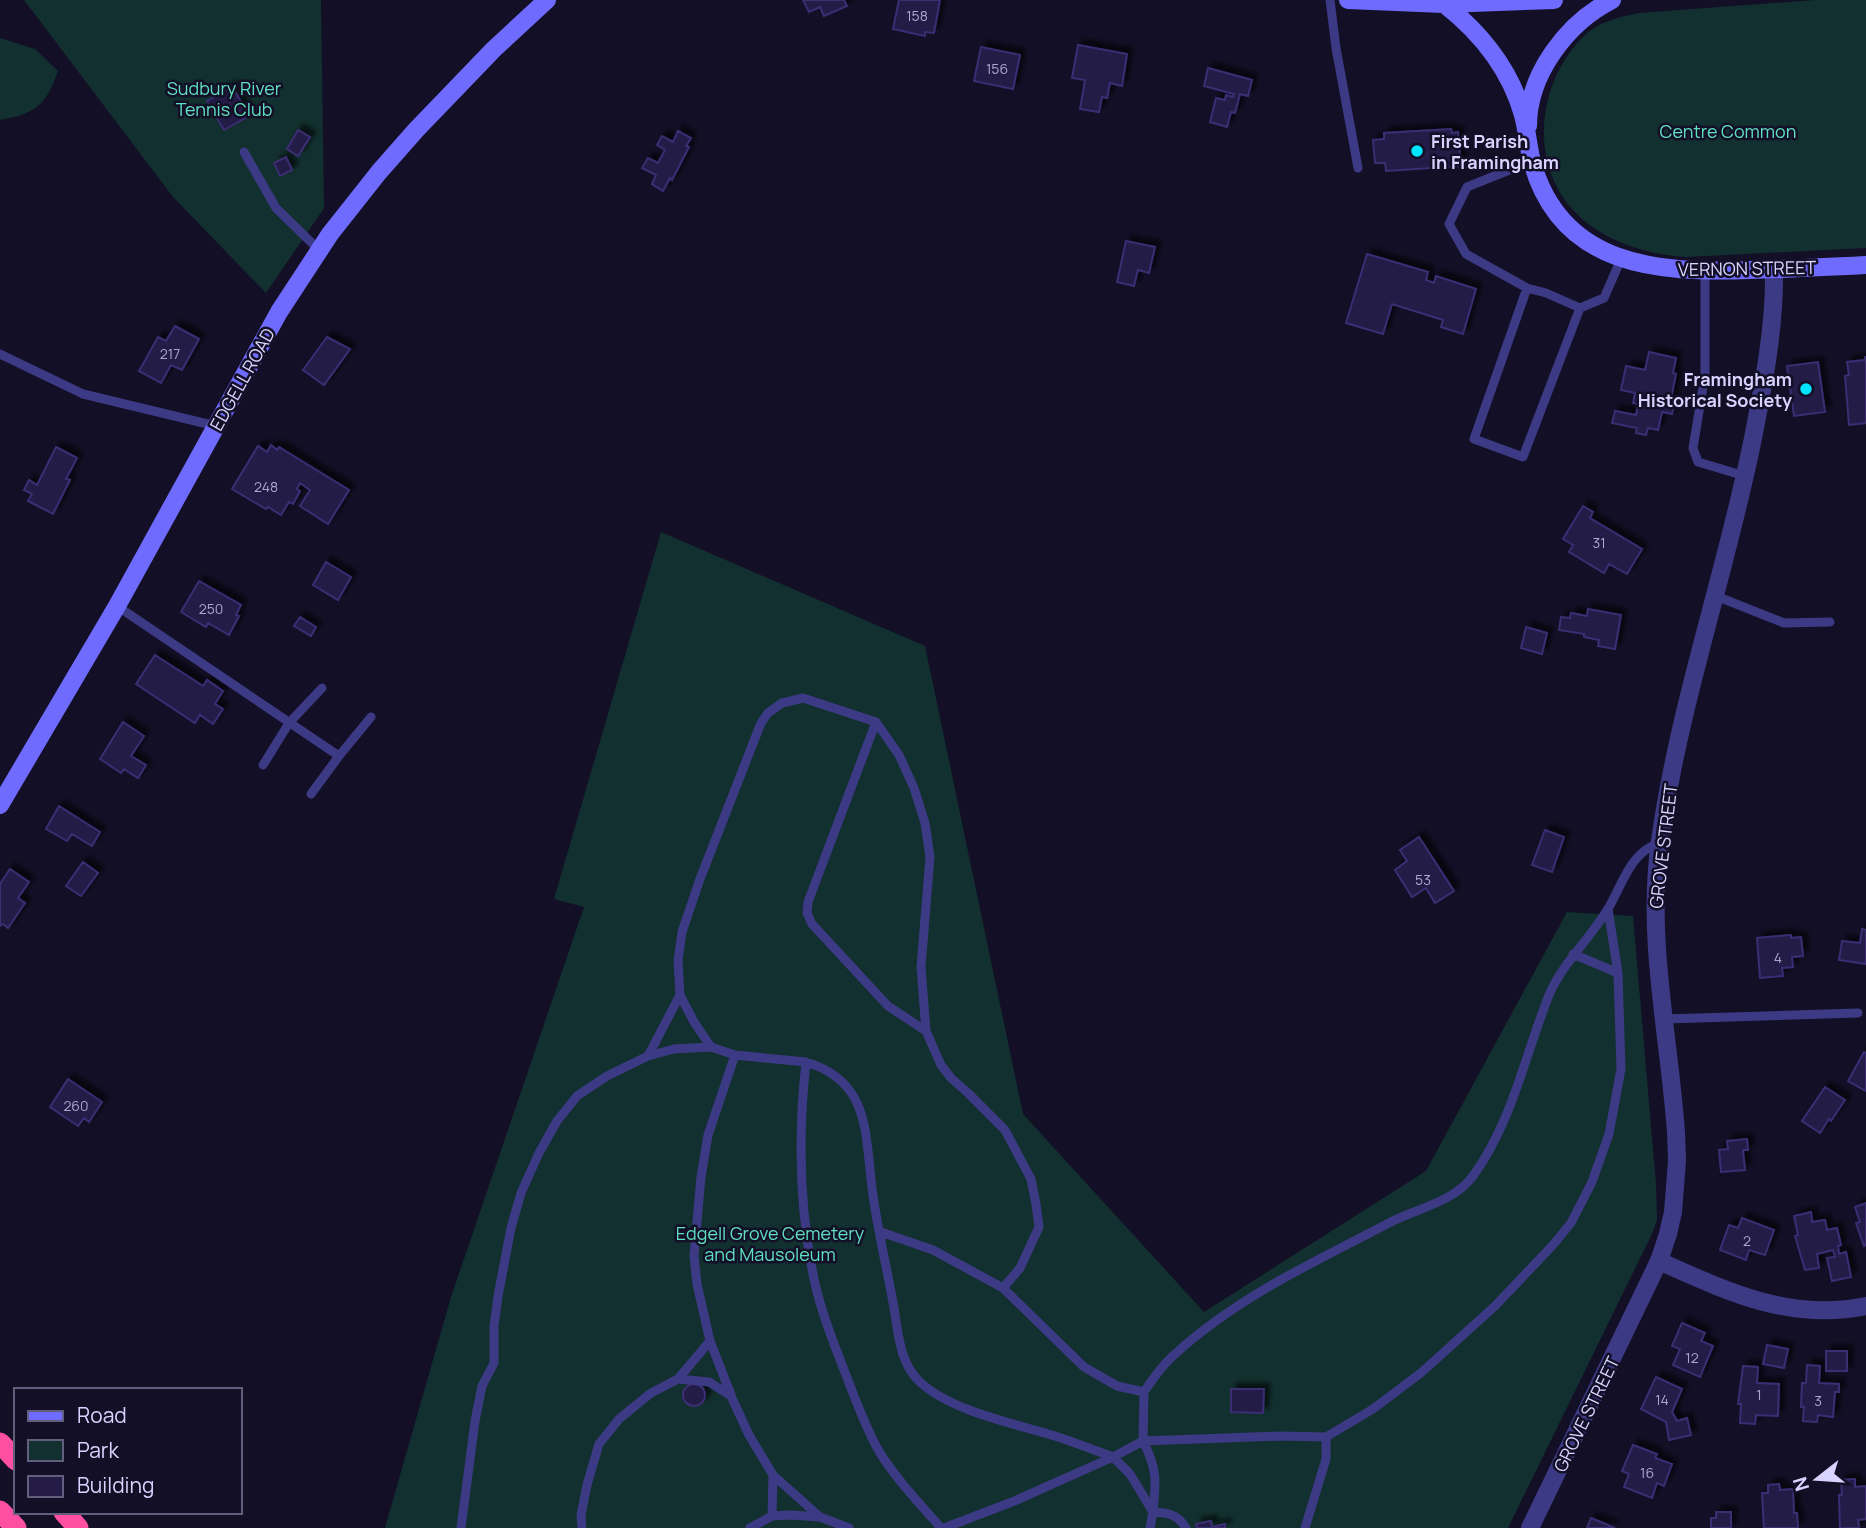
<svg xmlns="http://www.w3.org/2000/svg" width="1866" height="1528" font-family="Manrope,sans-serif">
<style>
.green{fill:#12302f}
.building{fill:#241b47;stroke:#3b2d73;stroke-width:2;filter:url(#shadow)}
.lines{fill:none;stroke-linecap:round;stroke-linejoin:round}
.service{stroke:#3d3a85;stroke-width:9}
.minor{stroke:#3d3a85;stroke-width:18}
.tertiary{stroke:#3d3a85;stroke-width:18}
.secondary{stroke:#6f6bff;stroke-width:18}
.motorway{stroke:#ff4fa3;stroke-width:21}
.poi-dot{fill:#00e5ff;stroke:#130f26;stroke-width:2.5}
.labels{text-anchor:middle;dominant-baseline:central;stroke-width:5;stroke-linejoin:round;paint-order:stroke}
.number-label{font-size:14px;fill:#aca6d1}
.park-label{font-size:18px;fill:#5fe0c0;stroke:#130f26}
.poi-label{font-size:18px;font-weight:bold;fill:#d9d4ff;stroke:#130f26;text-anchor:start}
.street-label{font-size:18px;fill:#d9d4ff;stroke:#130f26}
</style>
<defs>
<filter id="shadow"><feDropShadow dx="5.5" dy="-5.5" stdDeviation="2" flood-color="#0009"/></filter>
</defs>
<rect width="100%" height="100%" fill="#130f26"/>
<path class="green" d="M 24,0 L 321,0 L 324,208 L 266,293 L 173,197 Z
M 1815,0 L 1866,0 L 1866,248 L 1686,257 C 1635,254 1576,232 1554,181 C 1533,135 1546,74 1582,38 C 1597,22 1619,17 1639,13 Z
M 0,38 L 35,49 L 58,71 C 46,105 36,114 0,120 Z
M 661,532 L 925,646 L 1023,1114 L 1204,1312 L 1426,1171 L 1567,912 L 1633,916 L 1656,1184 L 1657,1220 L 1652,1234 L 1508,1528 L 385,1528 L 451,1297 L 584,907 L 554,899 Z"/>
<path class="building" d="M 803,0 L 844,0 L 847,6 L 824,16 L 820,7 L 809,12 Z
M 899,0 L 940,0 L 934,33 L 925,32 L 925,36 L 893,29 Z
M 1078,45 L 1127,54 L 1122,86 L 1110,83 L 1107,98 L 1102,97 L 1099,112 L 1080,109 L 1085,80 L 1072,78 Z
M 981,47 L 1020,55 L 1013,89 L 974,81 Z
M 1208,68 L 1252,80 L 1248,96 L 1240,94 L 1235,113 L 1231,112 L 1227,127 L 1210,122 L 1216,98 L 1225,100 L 1226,95 L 1233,97 L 1234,94 L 1204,86 Z
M 232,86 L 249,116 L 224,130 L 207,101 Z
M 1451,129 L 1452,133 L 1458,132 L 1461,166 L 1386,171 L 1385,163 L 1375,163 L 1373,140 L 1384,139 L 1384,133 Z
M 298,130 L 310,137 L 298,156 L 287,149 Z
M 678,131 L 691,138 L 686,146 L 689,147 L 672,180 L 670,178 L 663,191 L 652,184 L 656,175 L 642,168 L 648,158 L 658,163 L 665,150 L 657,145 L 662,136 L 673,142 Z
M 286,157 L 292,170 L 280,176 L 274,163 Z
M 1126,241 L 1155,247 L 1149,273 L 1138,270 L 1134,286 L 1117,282 Z
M 1367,254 L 1428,272 L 1426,280 L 1434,283 L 1436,276 L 1476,289 L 1463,334 L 1441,327 L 1443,320 L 1392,304 L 1383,334 L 1346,323 Z
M 175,326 L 199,339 L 182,370 L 171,365 L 161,383 L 139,371 L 158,337 L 166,341 Z
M 327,337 L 350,349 L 324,385 L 303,370 Z
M 1649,352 L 1676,358 L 1673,373 L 1676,374 L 1671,399 L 1675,400 L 1672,414 L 1662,412 L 1658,430 L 1648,428 L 1646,435 L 1636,433 L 1637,428 L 1612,423 L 1615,411 L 1636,415 L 1638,404 L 1633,403 L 1635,393 L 1621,390 L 1626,366 L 1645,370 Z
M 1865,357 L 1866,357 L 1866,423 L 1849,425 L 1845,376 L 1849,375 L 1847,362 L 1865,360 Z
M 1818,362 L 1825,412 L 1794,416 L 1787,366 Z
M 271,445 L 277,450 L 279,447 L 349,490 L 328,524 L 300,506 L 310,490 L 300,483 L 297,489 L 300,491 L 293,504 L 289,502 L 281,515 L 268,507 L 266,509 L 232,489 L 258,446 L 267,452 Z
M 56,447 L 77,458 L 66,479 L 70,480 L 53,514 L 28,501 L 32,494 L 24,490 L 29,480 L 37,485 Z
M 1583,506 L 1593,512 L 1590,518 L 1642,549 L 1627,574 L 1609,564 L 1604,573 L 1569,552 L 1573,545 L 1563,539 Z
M 326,562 L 351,577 L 338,600 L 313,585 Z
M 199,581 L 241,605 L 236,615 L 239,616 L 229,635 L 208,623 L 206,627 L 181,612 Z
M 1588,609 L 1621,615 L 1615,649 L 1598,646 L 1599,640 L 1584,637 L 1584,634 L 1559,630 L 1561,617 L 1570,618 L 1571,613 L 1587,616 Z
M 300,617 L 316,627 L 311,636 L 294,626 Z
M 1526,627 L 1547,633 L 1542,654 L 1521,648 Z
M 155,655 L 203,686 L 207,680 L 223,691 L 215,704 L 223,709 L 213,724 L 200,715 L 195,723 L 136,684 Z
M 123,722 L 144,736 L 131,756 L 146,765 L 138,778 L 124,769 L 121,773 L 100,759 Z
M 59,806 L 100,832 L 92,846 L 72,834 L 67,841 L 46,829 Z
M 1545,830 L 1564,837 L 1552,872 L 1532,865 Z
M 1419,837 L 1454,891 L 1435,903 L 1426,888 L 1412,897 L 1395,870 L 1407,861 L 1400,850 Z
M 83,862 L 98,873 L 81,896 L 66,886 Z
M 10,869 L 29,882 L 18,898 L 25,903 L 8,928 L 3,924 L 0,926 L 0,884 Z
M 1862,929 L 1866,930 L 1866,964 L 1839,960 L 1842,941 L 1860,943 Z
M 1791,935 L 1791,938 L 1801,937 L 1803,956 L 1792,957 L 1793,967 L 1782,968 L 1783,976 L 1760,978 L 1757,938 Z
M 1864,1052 L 1866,1053 L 1866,1091 L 1848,1081 Z
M 68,1079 L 102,1102 L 89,1122 L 84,1118 L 78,1126 L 50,1107 Z
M 1825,1087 L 1845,1100 L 1831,1121 L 1829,1119 L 1820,1133 L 1802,1121 Z
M 1747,1139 L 1748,1150 L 1743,1150 L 1745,1170 L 1721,1172 L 1719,1150 L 1728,1149 L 1727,1141 Z
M 1866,1203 L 1866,1245 L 1864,1246 L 1856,1223 L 1860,1222 L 1855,1207 Z
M 1811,1212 L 1812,1222 L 1825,1220 L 1827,1230 L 1837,1228 L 1841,1245 L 1838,1246 L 1839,1254 L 1846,1252 L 1851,1277 L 1832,1281 L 1827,1258 L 1835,1257 L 1833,1250 L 1817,1254 L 1819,1268 L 1805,1270 L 1795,1236 L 1798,1235 L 1794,1216 Z
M 1742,1218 L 1774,1230 L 1765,1255 L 1749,1250 L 1746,1260 L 1720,1250 L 1729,1225 L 1738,1228 Z
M 1682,1323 L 1705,1333 L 1701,1341 L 1713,1346 L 1700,1377 L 1673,1365 L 1680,1349 L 1672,1346 Z
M 1767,1345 L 1788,1349 L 1784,1368 L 1763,1364 Z
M 1826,1351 L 1847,1351 L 1847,1371 L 1826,1371 Z
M 1807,1365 L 1820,1366 L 1819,1383 L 1839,1384 L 1839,1392 L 1835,1392 L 1833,1417 L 1818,1415 L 1817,1422 L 1803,1421 L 1804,1407 L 1801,1407 L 1802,1383 L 1806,1383 Z
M 1743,1366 L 1758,1367 L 1757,1383 L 1779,1384 L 1778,1416 L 1756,1415 L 1755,1424 L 1740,1423 L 1741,1404 L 1738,1404 Z
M 1656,1377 L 1682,1389 L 1672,1412 L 1677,1421 L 1687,1418 L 1691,1435 L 1669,1440 L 1666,1422 L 1641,1409 Z
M683 1395a11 11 0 1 1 22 0a11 11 0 1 1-22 0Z
M 1231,1389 L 1264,1389 L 1263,1413 L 1231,1412 Z
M 1633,1445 L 1657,1454 L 1655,1458 L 1672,1464 L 1664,1486 L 1657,1483 L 1652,1498 L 1624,1487 L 1629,1474 L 1622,1471 Z
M 1855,1479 L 1855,1487 L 1866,1486 L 1866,1519 L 1858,1520 L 1859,1528 L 1840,1528 L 1839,1495 L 1842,1495 L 1841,1480 Z
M 1779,1484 L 1780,1490 L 1793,1489 L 1794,1513 L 1797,1513 L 1798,1528 L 1764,1528 L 1762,1493 L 1768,1493 L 1768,1485 Z
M 1716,1512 L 1731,1512 L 1731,1528 L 1711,1528 L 1711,1518 L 1716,1518 Z
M 1591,1518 L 1615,1528 L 1587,1528 Z
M 1211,1521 L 1212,1527 L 1225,1524 L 1225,1528 L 1197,1528 L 1196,1524 Z"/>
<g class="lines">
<path class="service" d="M 1330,0 L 1336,48 L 1358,168
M 244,152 L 276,208 L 319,250
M 1532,161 L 1467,187 L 1449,224 L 1466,254 L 1527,288 L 1546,293 L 1580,308
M 1705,271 L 1705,375 L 1693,448 L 1698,462 L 1745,476
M 1527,288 L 1474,439 L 1523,457 L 1580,308 L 1604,298 L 1621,259
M 0,354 L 83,394 L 216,426
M 1716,596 L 1784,623 L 1830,622
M 117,606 L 339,756 L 311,794
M 876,722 L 808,902 L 807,913 L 812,924 L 888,1006 L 926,1031
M 339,756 L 371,717
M 263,765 L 289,723 L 322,688
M 1608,909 L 1618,973
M 1665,1019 L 1858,1013
M 648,1056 L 674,1049 L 711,1047
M 806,1062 C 870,1081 865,1133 872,1188 C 877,1228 887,1268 894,1308 C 898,1333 900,1364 920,1382 C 952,1412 1017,1424 1058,1437 C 1076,1443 1094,1450 1113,1457 L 1012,1502 L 944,1528
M 881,1232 L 933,1250 L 1003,1288
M 710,1341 L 697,1284 L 694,1256 L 701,1177 L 708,1135 L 735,1055
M 678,1379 L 710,1341 L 731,1395
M 1144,1392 C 1153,1379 1162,1365 1174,1355 C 1237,1297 1316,1261 1391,1222 C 1418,1208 1454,1202 1473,1176 C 1512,1123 1525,1055 1549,995 C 1563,962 1591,938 1609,907 C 1623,883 1630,853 1659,843
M 1326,1437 L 1373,1409 L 1422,1372 L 1495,1306 L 1552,1246 L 1571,1223 L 1592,1182 L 1609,1134 L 1621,1069 L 1618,973 L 1573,954
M 773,1475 L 772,1516 L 791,1515 L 819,1517
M 461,1528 L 475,1421 L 482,1386 L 494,1363 L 494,1326 L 498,1296 L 511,1228 L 521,1193 L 539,1153 L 557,1121 L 577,1096 L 607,1076 L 648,1056 L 680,995
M 582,1528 L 581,1515 L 587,1485 L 599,1444 L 619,1419 L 651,1393 L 678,1379 L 709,1382 L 731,1396 L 749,1435 L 773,1475 L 820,1517 L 849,1528
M 750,1528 L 772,1516
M 941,1528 C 920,1504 897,1480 880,1453 C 866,1429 856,1401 846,1375 C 834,1344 821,1312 814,1279 C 799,1207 798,1134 806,1062 L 735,1055 L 711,1047 L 694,1022 L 680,995 L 678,961 L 682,932 L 700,879 L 761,723 L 768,713 L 782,703 L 803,698 L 876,722 L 899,755 L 914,788 L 925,823 L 930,857 L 921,967 L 926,1031 L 941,1065 L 951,1078 L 968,1093 L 1005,1130 L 1031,1179 L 1036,1204 L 1039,1227 L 1020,1268 L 1003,1288 L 1084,1367 L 1117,1386 L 1144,1392 L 1143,1441 L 1113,1457 L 1130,1474 L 1153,1512 L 1150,1528
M 1186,1528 C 1177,1514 1169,1513 1153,1512 C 1156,1481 1158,1471 1143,1441 L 1281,1436 L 1326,1437 L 1326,1459 L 1305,1528"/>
<path class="minor" d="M 1659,1261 C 1726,1291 1790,1322 1866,1306"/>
<path class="tertiary" d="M 1530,1528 L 1659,1261 L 1668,1234 L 1673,1212 L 1677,1161 L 1676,1132 C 1669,1035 1646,938 1660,841 C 1679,704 1726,573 1753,438 C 1764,382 1775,326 1774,269"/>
<path class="secondary" d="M 1348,0 L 1444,4 L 1554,0
M 1444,4 C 1481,33 1510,69 1523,115 C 1527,130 1528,146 1532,162 C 1561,267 1658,273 1749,270 C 1788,269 1827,267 1866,265
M 1528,126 C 1528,74 1567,23 1612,0
M 0,805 L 117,606 L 279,312 L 330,234 L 379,172 L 416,130 L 494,49 L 547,0"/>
<path class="motorway" d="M 0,1443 L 16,1460
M 0,1511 L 16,1528
M 64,1512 L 78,1528"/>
</g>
<g class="poi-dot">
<circle cx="1417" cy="151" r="7"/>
<circle cx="1806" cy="389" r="7"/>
</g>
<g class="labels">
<g class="number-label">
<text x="917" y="15">158</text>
<text x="997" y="68">156</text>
<text x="170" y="353">217</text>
<text x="266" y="486">248</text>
<text x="1599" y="542">31</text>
<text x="211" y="608">250</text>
<text x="1423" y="879">53</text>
<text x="1778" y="957">4</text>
<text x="76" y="1105">260</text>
<text x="1747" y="1240">2</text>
<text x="1692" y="1357">12</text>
<text x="1759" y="1394">1</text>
<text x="1662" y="1399">14</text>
<text x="1818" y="1400">3</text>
<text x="1647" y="1472">16</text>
</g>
<g class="park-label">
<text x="224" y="88">Sudbury River<tspan x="224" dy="21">Tennis Club</tspan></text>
<text x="1728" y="131">Centre Common</text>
<text x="770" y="1233">Edgell Grove Cemetery<tspan x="770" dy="21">and Mausoleum</tspan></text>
</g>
<g class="poi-label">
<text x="1431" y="141">First Parish<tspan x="1431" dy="21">in Framingham</tspan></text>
<text x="1792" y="379" text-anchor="end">Framingham<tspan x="1792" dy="21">Historical Society</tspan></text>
</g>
<g class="street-label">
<text transform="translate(1747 268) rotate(-1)">VERNON STREET</text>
<text transform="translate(242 379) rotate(-61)">EDGELL ROAD</text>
<text transform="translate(1663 846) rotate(-83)">GROVE STREET</text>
<text transform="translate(1586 1414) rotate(-64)">GROVE STREET</text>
</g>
</g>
<rect x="14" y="1388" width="228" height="126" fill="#130f26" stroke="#625e7d" stroke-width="2"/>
<rect x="28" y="1411" width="35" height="10" fill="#6f6bff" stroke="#625e7d" stroke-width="2"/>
<text x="77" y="1423" font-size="21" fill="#d9d4ff">Road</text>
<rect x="28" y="1440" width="35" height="21" fill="#12302f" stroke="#625e7d" stroke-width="2"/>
<text x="77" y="1458" font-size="21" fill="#d9d4ff">Park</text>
<rect x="28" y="1476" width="35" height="21" fill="#241b47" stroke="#625e7d" stroke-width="2"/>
<text x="77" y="1493" font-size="21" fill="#d9d4ff">Building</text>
<g transform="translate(1817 1479) rotate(253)" stroke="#130f26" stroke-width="5" paint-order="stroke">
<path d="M0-5L12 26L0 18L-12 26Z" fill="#d9d4ff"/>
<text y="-10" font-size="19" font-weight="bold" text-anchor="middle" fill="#d9d4ff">N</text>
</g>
</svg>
